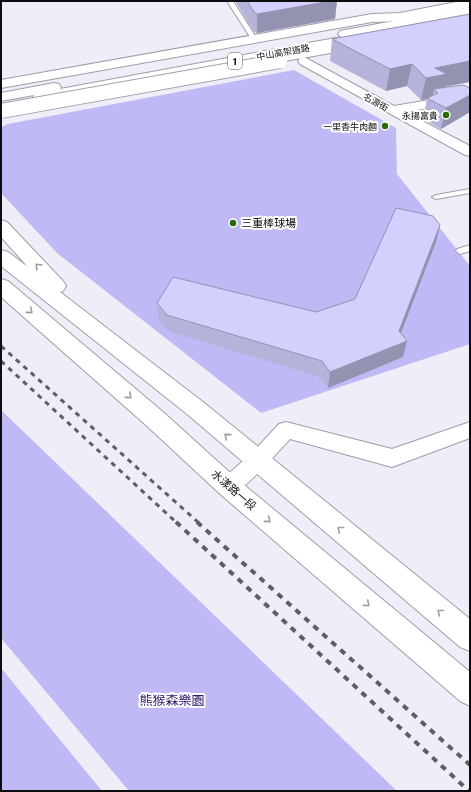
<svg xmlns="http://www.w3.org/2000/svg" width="471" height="792" font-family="'Public Sans','Noto Sans TC',sans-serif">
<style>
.green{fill:#bfbaf6}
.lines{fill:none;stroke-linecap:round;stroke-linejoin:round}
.service-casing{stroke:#9f9ea8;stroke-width:2}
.minor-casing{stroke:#9f9ea8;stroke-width:2}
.tertiary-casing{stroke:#9f9ea8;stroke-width:2}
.primary-casing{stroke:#9f9ea8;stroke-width:2}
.trunk-casing{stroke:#9f9ea8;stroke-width:2}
.service{fill:#fff;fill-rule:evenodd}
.minor{fill:#fff;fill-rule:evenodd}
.tertiary{fill:#fff;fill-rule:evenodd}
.primary{fill:#fff;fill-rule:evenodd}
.trunk{fill:#fff;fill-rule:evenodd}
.rail-far1{stroke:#5e5e64;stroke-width:3;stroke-dasharray:5 5;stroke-linecap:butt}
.rail{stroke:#5e5e64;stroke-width:4;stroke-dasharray:6 6;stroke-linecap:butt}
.trunk-bridge-casing{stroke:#9f9ea8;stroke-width:16;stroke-linecap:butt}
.trunk-bridge{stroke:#fff;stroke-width:14}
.wall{fill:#b5b3da}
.shaded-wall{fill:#9492b1}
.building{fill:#d3d0fd;stroke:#9492b1}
.oneway{stroke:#9e9e9f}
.poi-dot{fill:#286a00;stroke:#fff;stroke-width:1.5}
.labels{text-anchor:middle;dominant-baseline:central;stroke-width:4;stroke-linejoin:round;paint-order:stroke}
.far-street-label{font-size:9px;fill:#0d0d10;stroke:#fff}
.far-poi-label{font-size:9px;fill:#0d0d10;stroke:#fff;text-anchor:end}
.shield{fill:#fff;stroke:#565658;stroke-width:1}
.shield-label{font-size:10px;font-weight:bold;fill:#0d0d10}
.poi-label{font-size:11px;fill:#0d0d10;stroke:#fff;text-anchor:start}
.street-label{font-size:11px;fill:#0d0d10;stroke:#fff}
.near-park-label{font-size:13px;fill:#2c1466;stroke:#fff}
</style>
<rect width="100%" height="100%" fill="#efeef8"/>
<path class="green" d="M 294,70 L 396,128 L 397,174 L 470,266 L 470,344 L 261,413 L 57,253 L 1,193 L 1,127 L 8,124 Z
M 1,410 L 397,791 L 129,791 L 1,638 Z
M 1,668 L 102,791 L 1,791 Z"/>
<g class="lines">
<defs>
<path id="service" d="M 227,1 L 233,1 L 257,39 L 256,40 L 252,40 Z
M 470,189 L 470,193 L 436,199 L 432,197 L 436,195 Z
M 470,245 L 470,251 L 460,254 L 456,251 L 457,249 Z"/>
<path id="minor" d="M 304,57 L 394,106 L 470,93 L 470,101 L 405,112 L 470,146 L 470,156 L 465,155 L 300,64 L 298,61 L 300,58 Z
M 286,422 L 392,449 L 470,422 L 470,438 L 392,467 L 290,439 C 279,451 243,492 230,495 C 227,495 224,494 221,492 L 218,486 L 221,480 L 250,455 L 279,424 Z"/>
<path id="tertiary" d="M 1,220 L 7,222 L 63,281 L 66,286 L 63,291 L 60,292 L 203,402 L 470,619 L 470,651 L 460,647 L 187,414 L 1,266 L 1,250 L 8,252 L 28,267 L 1,237 Z
M 1,279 L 8,281 L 163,412 L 237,479 L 470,672 L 470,706 L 460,701 L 219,493 L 147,426 L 1,297 Z"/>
<path id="primary" d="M 461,1 L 470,1 L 470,7 L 400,21 L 372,22 L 1,88 L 1,80 L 372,14 L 400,13 Z
M 360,40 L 365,41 L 367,44 L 365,47 L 256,66 L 251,65 L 249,62 L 251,59 L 256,58 Z"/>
<path id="trunk" d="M 470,7 L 470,15 L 366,34 L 369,37 L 367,40 L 362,41 L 40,101 L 35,100 L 33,97 L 34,95 L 1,101 L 1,93 L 54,83 L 59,84 L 61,87 L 60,89 L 341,37 L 338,34 L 340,31 L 345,30 Z"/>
</defs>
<use href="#service" class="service-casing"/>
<use href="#minor" class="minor-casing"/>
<use href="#tertiary" class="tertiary-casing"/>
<use href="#primary" class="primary-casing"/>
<use href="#trunk" class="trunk-casing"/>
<use href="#service" class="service"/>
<use href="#minor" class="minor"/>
<use href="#tertiary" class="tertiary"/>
<use href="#primary" class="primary"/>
<use href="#trunk" class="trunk"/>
<path class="rail-far1" d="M 1,346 L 199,523
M 1,361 L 177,523"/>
<path class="rail" d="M 176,522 L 469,791
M 197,522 L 470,765"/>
<defs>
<path id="trunk-bridge" d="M 1,111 L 280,61"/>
</defs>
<use href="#trunk-bridge" class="trunk-bridge-casing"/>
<use href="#trunk-bridge" class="trunk-bridge"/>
</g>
<path class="wall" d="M 235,1 L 337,1 L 335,19 L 257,33 L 254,32 Z
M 470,14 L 443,88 L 470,88 L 470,112 L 441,129 L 423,119 L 427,99 L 421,100 L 407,86 L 386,91 L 330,61 L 332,39 Z
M 440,225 L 436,242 L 401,333 L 407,341 L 403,357 L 328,388 L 319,377 L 169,331 L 159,320 L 157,303 L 316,312 L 355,299 Z"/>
<path class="shaded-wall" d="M 331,1 L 337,1 L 335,19 L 257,33 L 257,14 Z
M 470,61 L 470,82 L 444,87 L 441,96 L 434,89 L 432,98 L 421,100 L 426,78 L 435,68 Z
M 412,64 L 407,86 L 386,91 L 390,69 Z
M 470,95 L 470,112 L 441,129 L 446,108 Z
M 440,225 L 436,242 L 396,346 L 407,341 L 403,357 L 328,388 L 330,372 L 399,331 Z"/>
<path class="building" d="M 247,1 L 331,1 L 257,14 L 255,13 Z
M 470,14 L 470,61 L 435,68 L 447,74 L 426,78 L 412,64 L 390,69 L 332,39 Z
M 463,85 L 470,88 L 470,95 L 446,108 L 427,98 L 438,93 L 434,89 Z
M 396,208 L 433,216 L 440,225 L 399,331 L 407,341 L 330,372 L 322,361 L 167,315 L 157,303 L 173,277 L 316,312 L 355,299 Z"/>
<defs><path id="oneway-chevron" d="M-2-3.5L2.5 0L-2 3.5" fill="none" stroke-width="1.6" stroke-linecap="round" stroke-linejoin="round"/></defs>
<g class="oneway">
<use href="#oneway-chevron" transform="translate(38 266) rotate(-133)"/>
<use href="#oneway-chevron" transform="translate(30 311) rotate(41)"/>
<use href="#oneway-chevron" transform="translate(129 396) rotate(41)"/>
<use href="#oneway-chevron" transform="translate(227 436) rotate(-139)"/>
<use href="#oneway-chevron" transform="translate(268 520) rotate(40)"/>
<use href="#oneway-chevron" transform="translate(340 529) rotate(-141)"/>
<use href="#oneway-chevron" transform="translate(367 604) rotate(40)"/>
<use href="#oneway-chevron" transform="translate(440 612) rotate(-141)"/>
</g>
<g class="poi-dot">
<circle cx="446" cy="115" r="4"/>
<circle cx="385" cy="126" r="4"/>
<circle cx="233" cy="223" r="4"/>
</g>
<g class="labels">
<g class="far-street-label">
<text transform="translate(283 52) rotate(-10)">中山高架道路</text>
<text transform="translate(376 102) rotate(29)">名源街</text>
</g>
<g class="far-poi-label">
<text x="438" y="115">永揚富貴</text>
<text x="377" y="126">一里香牛肉麵</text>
</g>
<rect class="shield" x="228" y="53" width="14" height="16" rx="3"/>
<g class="shield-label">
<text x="235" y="61">1</text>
</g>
<g class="poi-label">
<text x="241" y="223">三重棒球場</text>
</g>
<g class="street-label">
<text transform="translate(234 490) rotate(41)">水漾路一段</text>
</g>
<g class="near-park-label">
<text x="172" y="700">熊猴森樂園</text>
</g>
</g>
<rect width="471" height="792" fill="none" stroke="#0d0d10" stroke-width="4"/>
</svg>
